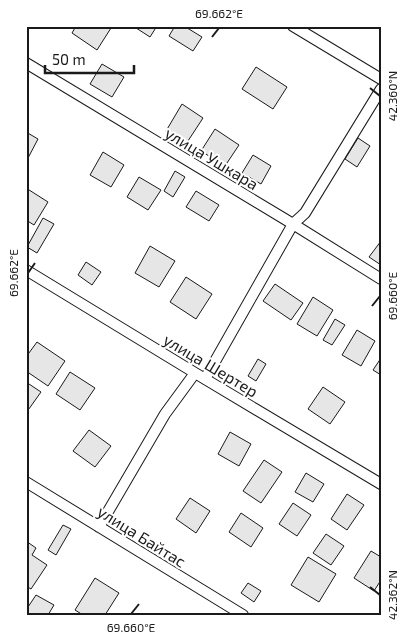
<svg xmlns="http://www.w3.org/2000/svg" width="407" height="641" font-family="'Exo 2',sans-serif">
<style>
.building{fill:#e6e6e6;stroke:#1a1a1a}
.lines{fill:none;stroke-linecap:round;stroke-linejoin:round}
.minor-casing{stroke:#1a1a1a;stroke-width:12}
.minor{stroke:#fff;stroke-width:10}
.ticks{fill:none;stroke:#1a1a1a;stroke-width:2}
.labels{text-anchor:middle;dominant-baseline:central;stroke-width:4;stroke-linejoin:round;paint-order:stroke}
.street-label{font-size:16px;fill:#1a1a1a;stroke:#fff}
.neatline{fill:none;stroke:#1a1a1a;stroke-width:2}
.ticks-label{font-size:12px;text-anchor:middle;fill:#1a1a1a}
</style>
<rect width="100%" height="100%" fill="#fff"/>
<path class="building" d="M 76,26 L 108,26 L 111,28 L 97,50 L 72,33 Z
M 133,26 L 157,26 L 150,37 Z
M 175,26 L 184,26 L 202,37 L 193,51 L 169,36 Z
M 102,64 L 124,77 L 112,97 L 90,84 Z
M 256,67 L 287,87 L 273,109 L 242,89 Z
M 182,104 L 203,118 L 186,144 L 166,131 Z
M 215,129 L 239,145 L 225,166 L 201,151 Z
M 26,132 L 38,139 L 28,158 L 26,157 Z
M 358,138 L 370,146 L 357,167 L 345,159 Z
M 103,152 L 124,165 L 111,187 L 90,175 Z
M 253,155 L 271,166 L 261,184 L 242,173 Z
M 175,171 L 185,177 L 173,197 L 164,191 Z
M 139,177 L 161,190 L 148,210 L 127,197 Z
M 26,188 L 48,202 L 34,225 L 26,220 Z
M 196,191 L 219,205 L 209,221 L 186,207 Z
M 43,218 L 54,224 L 37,253 L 27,247 Z
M 381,241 L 381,265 L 369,257 Z
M 150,246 L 175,261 L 159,287 L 135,273 Z
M 86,262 L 101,272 L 92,285 L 78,275 Z
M 186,277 L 212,294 L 196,319 L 170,302 Z
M 275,284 L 303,303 L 291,320 L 263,301 Z
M 313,297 L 333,310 L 317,336 L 297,324 Z
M 335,319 L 345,325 L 332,345 L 323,340 Z
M 357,330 L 375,341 L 361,366 L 342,355 Z
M 37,342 L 65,361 L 48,386 L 26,371 L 26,357 Z
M 381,358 L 381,375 L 373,370 Z
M 258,359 L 266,364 L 256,381 L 248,376 Z
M 70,372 L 95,388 L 80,410 L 56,394 Z
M 26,382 L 41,392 L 26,413 Z
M 323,387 L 345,402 L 330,424 L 308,409 Z
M 89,430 L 111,446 L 95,467 L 73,451 Z
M 230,432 L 251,444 L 239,466 L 218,454 Z
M 264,460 L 282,472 L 261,503 L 243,491 Z
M 306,473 L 324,484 L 313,502 L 295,492 Z
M 347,494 L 364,505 L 347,530 L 331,519 Z
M 190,498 L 210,511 L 196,533 L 176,519 Z
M 293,503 L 311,515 L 297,536 L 279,524 Z
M 241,513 L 263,528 L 251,547 L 229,532 Z
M 63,525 L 71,529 L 56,555 L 48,550 Z
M 326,534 L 344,546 L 331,565 L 313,553 Z
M 26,541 L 36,548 L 32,555 L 47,565 L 31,589 L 26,586 Z
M 371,551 L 381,557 L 381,580 L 374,591 L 354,578 Z
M 308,557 L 336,574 L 319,602 L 291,585 Z
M 95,578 L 119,593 L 105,615 L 83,615 L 75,610 Z
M 248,583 L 261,591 L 254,602 L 241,593 Z
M 36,595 L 54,605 L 48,615 L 26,615 L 26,610 Z"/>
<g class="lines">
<defs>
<path id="minor" d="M 293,26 L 381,79
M 26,63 L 293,224 L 381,279
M 26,270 L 205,379 L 381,484
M 205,379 L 293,224 L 305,213 L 381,89
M 26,482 L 243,615
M 99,527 L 165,414 L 195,373"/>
</defs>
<use href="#minor" class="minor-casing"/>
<use href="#minor" class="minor"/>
</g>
<path class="ticks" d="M 212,37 L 219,28M 370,88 L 380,96M 28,273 L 35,263M 372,306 L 380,296M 370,587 L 380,595M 131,614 L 139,604"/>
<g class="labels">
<g class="street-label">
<text transform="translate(212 158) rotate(31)">улица Ушкара</text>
<text transform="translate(211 365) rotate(31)">улица Шертер</text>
<text transform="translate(142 536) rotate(32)">улица Байтас</text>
</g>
</g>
<rect width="407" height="641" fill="none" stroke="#ffffff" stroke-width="55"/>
<path d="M45 65v8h89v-8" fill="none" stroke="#1a1a1a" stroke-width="2.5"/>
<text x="52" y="65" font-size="15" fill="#1a1a1a" stroke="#ffffff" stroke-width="4" paint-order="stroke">50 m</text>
<rect x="28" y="28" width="352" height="586" class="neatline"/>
<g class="ticks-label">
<text x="219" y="18">69.662°E</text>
<text transform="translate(393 96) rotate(-90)" y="4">42.360°N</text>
<text transform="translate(14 273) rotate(-90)" y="4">69.662°E</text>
<text transform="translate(393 296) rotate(-90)" y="4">69.660°E</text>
<text transform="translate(393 595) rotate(-90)" y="4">42.362°N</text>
<text x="131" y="632">69.660°E</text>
</g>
</svg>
